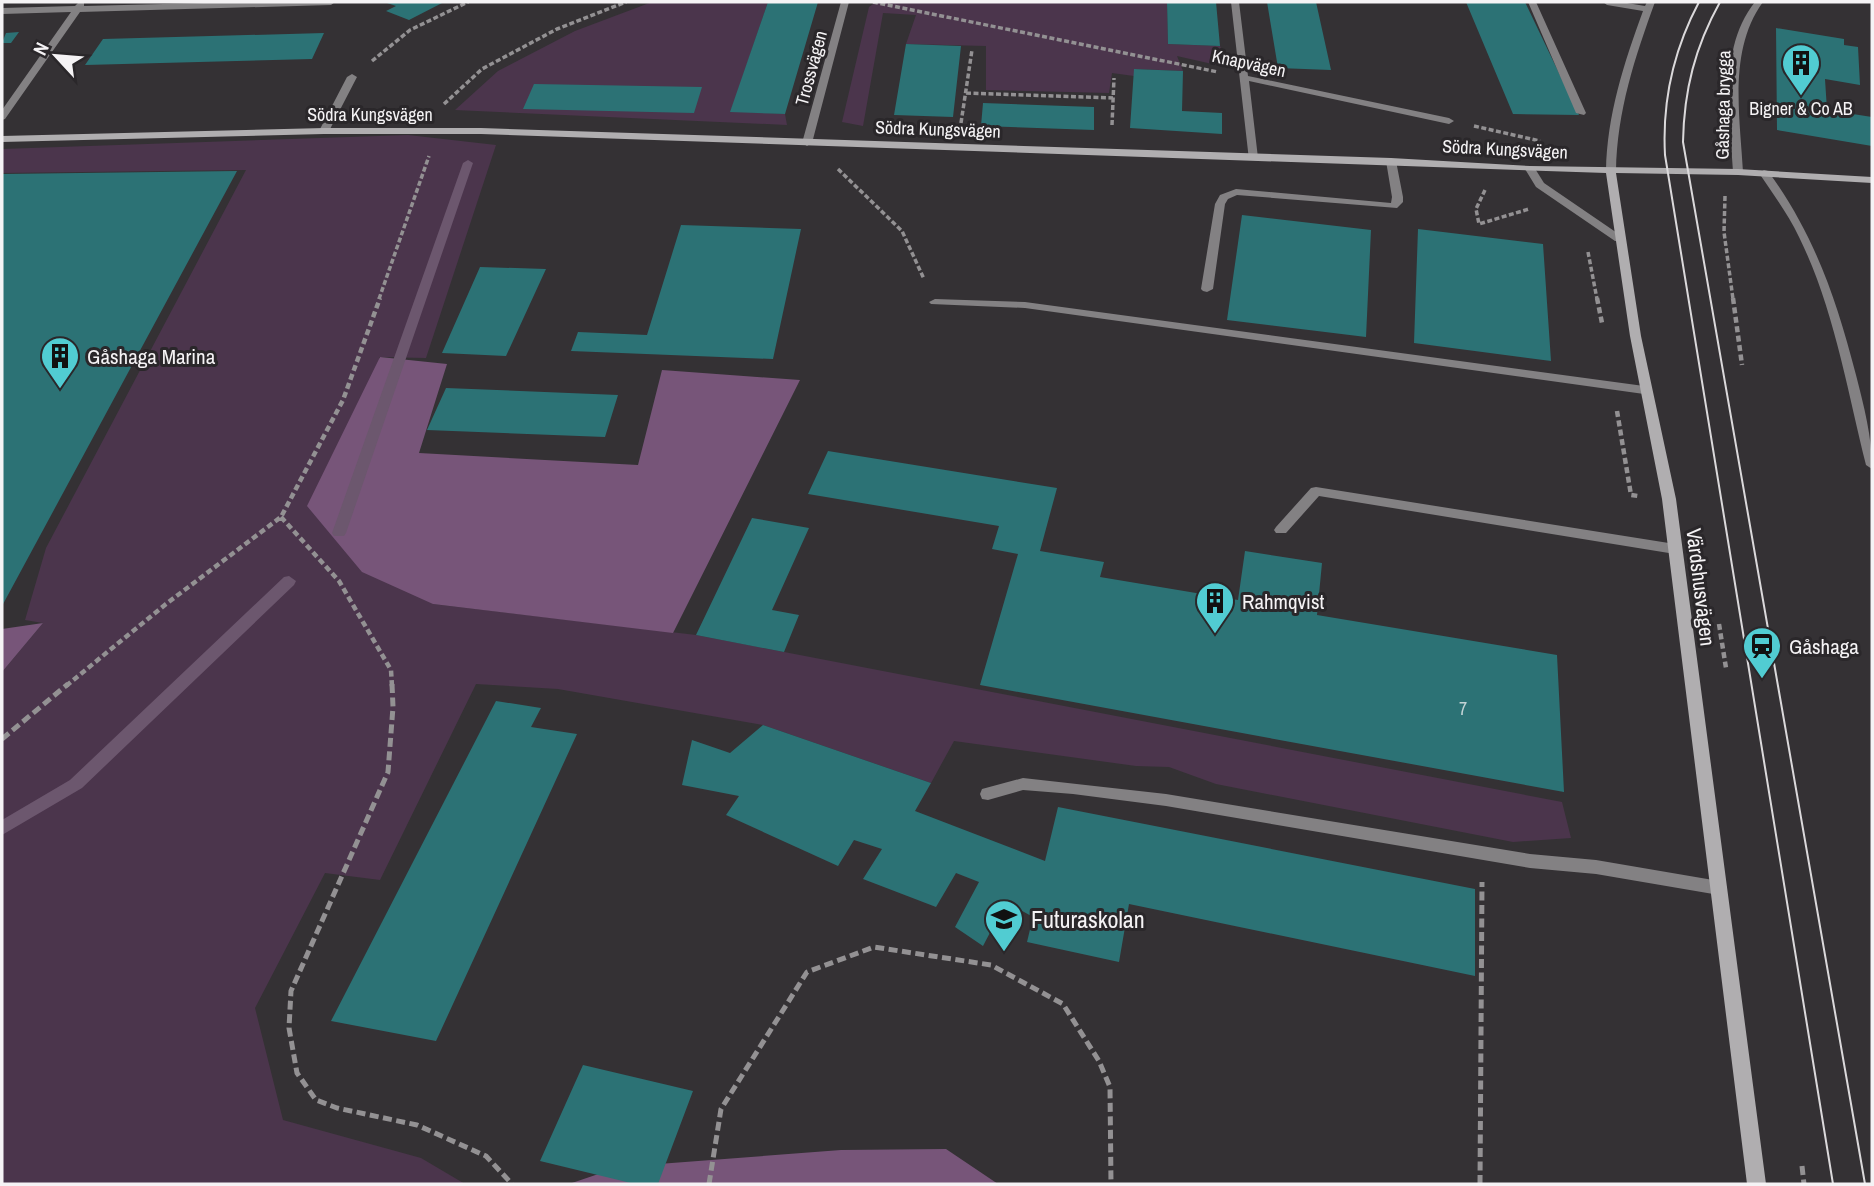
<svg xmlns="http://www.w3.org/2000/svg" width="1874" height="1186" font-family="'Archivo Narrow',sans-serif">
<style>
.green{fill:#4b354c}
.forest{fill:#775579}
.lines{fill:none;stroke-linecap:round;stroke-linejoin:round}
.stream{fill:#6c576e;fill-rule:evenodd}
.building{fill:#2c7275}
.path-far2{stroke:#939193;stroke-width:3.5;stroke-dasharray:5 2.5;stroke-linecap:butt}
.path-far1{stroke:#939193;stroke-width:4.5;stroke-dasharray:6 3.5;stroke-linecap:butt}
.path{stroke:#939193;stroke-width:5;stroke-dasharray:9 4.5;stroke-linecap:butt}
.lane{fill:#838183;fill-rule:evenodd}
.street{fill:#838183;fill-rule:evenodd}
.secondary{fill:#b0aeb0;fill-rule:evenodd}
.tram{stroke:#dbd9db;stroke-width:2}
.labels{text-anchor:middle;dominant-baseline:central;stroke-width:6;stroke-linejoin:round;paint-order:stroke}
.far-street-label{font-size:18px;fill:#f5f3f5;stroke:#2a272a}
.far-poi-label{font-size:18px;fill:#f5f3f5;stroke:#2a272a}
.number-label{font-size:18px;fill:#c3d3d5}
.poi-label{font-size:21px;fill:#f5f3f5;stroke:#2a272a;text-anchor:start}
.street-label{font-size:21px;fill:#f5f3f5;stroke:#2a272a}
.near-poi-label{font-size:24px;fill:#f5f3f5;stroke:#2a272a;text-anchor:start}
</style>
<rect width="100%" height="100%" fill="#343134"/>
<path class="green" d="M 652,2 L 768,2 L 731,111 L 785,114 L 787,125 L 455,110 L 498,71 L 575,31 Z
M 876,2 L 1167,2 L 1168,44 L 1220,46 L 1230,68 L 1177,56 L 1183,71 L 1135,69 L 1134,76 L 1112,73 L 1109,93 L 986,90 L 986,46 L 906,44 L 916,15 L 883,13 L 863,126 L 842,122 L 869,7 Z
M 408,135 L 496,145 L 426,358 L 379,357 L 433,604 L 696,635 L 1562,802 L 1571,838 L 1513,842 L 1216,784 L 1169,767 L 1136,766 L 954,741 L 931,783 L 763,725 L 558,689 L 476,684 L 380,880 L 325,873 L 255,1008 L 283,1120 L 421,1158 L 465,1184 L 2,1184 L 2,672 L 43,623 L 25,620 L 46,548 L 246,170 L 2,173 L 2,149 Z"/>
<path class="forest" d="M 380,357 L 447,364 L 419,453 L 638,465 L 662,370 L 800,380 L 673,633 L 433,604 L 362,572 L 307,506 Z
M 43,623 L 2,672 L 2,629 Z
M 946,1149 L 998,1184 L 569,1184 L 619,1167 L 841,1150 Z"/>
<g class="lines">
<path class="stream" d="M 468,160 L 473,163 L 346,533 L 344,536 L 334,536 L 332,533 L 463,163 Z
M 289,576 L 296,581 L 294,585 L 82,788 L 2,835 L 2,820 L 70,780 L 284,577 Z"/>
</g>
<path class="building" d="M 384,2 L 444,2 L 409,20 L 386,11 L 396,6 Z
M 768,2 L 818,2 L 785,114 L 730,112 Z
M 1167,2 L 1216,2 L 1220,46 L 1168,44 Z
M 1267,2 L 1316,2 L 1331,70 L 1278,68 Z
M 1466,2 L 1525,2 L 1579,115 L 1513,114 Z
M 1776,28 L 1844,39 L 1844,45 L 1858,47 L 1860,85 L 1825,79 L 1827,110 L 1872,117 L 1872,146 L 1777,130 Z
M 19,32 L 11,43 L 2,43 L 6,33 Z
M 324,33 L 312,59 L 85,65 L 103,39 Z
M 906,44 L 961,46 L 953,117 L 894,115 Z
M 1134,69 L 1183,71 L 1182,111 L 1222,113 L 1222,134 L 1130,128 Z
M 534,84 L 702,87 L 694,113 L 523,109 Z
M 983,103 L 1094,107 L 1094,130 L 981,126 Z
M 237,171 L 2,606 L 2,174 Z
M 1242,215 L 1371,230 L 1366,337 L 1227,320 Z
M 681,225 L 801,229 L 773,359 L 571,351 L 578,332 L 647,335 Z
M 1418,229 L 1543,244 L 1551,361 L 1414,343 Z
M 480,267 L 546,269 L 506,356 L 442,353 Z
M 446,388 L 618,395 L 605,437 L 427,430 Z
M 828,451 L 1057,488 L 1040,551 L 1104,562 L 1100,577 L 1238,600 L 1245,551 L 1322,563 L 1317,615 L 1557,655 L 1564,792 L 980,685 L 1018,554 L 992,549 L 999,526 L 808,494 Z
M 752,518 L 809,528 L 772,610 L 799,615 L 784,652 L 696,635 Z
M 496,701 L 541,708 L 531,727 L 577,734 L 436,1041 L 331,1021 Z
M 763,725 L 931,783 L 915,811 L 1045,861 L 1058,807 L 1475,889 L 1475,976 L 1129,904 L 1119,962 L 1027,942 L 1033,917 L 1006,902 L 983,946 L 955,927 L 979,882 L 956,873 L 936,907 L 863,879 L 882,849 L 854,840 L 838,866 L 726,815 L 739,796 L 682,785 L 692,740 L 730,753 Z
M 583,1065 L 693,1091 L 658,1184 L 635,1184 L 540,1161 Z"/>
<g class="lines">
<path class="path-far2" d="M 873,2 L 1218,72
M 372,61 L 410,30 L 468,2
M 966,93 L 1113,98
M 444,104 L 482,69 L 557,29 L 626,2
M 961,123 L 972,50
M 1112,125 L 1114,78
M 1474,126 L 1540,141
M 838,169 L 902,231 L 924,279
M 1485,190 L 1476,209 L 1479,224 L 1529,209
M 1725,196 L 1724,232 L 1733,299
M 1588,252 L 1597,299
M 379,299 L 429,156"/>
<path class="path-far1" d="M 1597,298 L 1602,323
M 1733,298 L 1742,365
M 1617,411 L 1631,495 L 1638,496
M 281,517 L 339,581 L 391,670 L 392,686
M 1719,624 L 1726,668
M 66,686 L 166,604 L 281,517 L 343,400 L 380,298"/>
<path class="path" d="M 392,684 L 393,707 L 388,772 L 291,991 L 289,1028 L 297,1073 L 316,1100 L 337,1108 L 417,1125 L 486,1156 L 512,1184
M 2,739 L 68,684
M 1802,1166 L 1804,1184
M 709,1184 L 721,1109 L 807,972 L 874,947 L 991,965 L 1063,1004 L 1099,1061 L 1110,1087 L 1111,1184
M 1480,1184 L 1482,882"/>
<path class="lane" d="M 352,74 L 357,77 L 329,131 L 320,133 L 319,131 L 347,77 Z
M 1391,158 L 1396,161 L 1403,197 L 1403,202 L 1397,208 L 1237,195 L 1228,199 L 1225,204 L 1213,289 L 1207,292 L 1203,291 L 1201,289 L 1215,204 L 1220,195 L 1236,189 L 1391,203 L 1392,197 L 1386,161 Z
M 1530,166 L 1534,167 L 1544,183 L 1623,237 L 1623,241 L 1615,241 L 1536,187 L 1525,169 Z
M 1764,170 L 1768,171 C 1815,236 1836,298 1856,375 C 1864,407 1872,436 1872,469 L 1866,465 C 1847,389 1834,308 1799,237 C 1788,214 1773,194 1759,173 Z
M 935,299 L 1025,302 L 1644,386 L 1650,390 L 1644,394 L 1025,308 L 931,304 L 929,302 Z
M 1316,487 L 1675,544 L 1682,549 L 1675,554 L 1319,496 L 1286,533 L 1276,533 L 1274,530 L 1276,527 L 1311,488 Z
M 1023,778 L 1166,794 L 1530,854 L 1596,860 L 1719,881 L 1725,883 L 1727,888 L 1725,893 L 1719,895 L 1596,874 L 1530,868 L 1166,806 L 1073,794 L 1023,790 L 988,800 L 982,799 L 980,794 L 982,789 Z"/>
<path class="street" d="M 79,2 L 84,2 L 84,6 L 243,2 L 335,2 L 331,5 L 80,12 L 5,119 L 2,120 L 2,110 L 71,12 L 2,14 L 2,8 L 75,6 Z
M 841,2 L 849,2 L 812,143 L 807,146 L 802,143 Z
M 1231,2 L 1239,2 L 1248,76 L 1449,118 L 1454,121 L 1449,124 L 1249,81 L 1258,158 L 1249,160 Z
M 1528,2 L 1536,2 L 1586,113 L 1584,115 L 1576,113 Z
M 1603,2 L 1621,2 L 1645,6 L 1647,2 L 1655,2 C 1635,57 1617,111 1616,171 L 1611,174 L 1606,171 C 1607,115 1624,63 1643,11 L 1607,5 Z
M 1755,2 L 1763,2 C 1728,50 1740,116 1743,172 L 1738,175 L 1733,172 C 1730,117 1718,48 1755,2 Z"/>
<path class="secondary" d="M 324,128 L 481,128 L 1391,158 L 1530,166 L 1738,169 L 1872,177 L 1872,183 L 1738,175 L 1616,173 L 1641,336 L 1676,499 L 1766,1184 L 1747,1184 L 1662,499 L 1630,336 L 1606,173 L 481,134 L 324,134 L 2,142 L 2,136 Z"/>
<path class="tram" d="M 1699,2 C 1673,51 1662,100 1665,155 L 1833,1184
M 1720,2 C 1695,47 1684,90 1683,142 L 1865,1184"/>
</g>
<defs>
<symbol id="building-pin" viewBox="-11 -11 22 30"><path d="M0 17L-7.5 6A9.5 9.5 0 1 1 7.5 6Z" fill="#51ccd2" stroke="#2a272a"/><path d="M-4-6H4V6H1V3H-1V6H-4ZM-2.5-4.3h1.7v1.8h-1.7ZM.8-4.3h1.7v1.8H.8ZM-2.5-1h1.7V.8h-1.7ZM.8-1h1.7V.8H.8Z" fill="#111"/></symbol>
<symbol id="station-pin" viewBox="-11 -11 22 30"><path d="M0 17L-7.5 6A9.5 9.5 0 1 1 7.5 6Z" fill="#51ccd2" stroke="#2a272a"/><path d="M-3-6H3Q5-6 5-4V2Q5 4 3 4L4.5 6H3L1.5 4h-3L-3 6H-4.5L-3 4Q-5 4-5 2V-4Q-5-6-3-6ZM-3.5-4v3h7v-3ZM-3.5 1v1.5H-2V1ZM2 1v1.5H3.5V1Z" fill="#111"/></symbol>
<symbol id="school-pin" viewBox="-11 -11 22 30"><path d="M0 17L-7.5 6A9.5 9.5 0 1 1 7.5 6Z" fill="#51ccd2" stroke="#2a272a"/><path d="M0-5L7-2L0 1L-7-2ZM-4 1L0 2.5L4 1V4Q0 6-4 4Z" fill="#111"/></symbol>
</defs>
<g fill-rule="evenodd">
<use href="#building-pin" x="1779" y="41" width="44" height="60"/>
<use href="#building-pin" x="38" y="334" width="44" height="60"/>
<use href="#building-pin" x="1193" y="579" width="44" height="60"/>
<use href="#station-pin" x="1740" y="624" width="44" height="60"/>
<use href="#school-pin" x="982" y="897" width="44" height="60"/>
</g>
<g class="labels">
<g class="far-street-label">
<text transform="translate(1249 63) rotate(12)">Knapvägen</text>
<text transform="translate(811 68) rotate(-75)">Trossvägen</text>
<text transform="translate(1723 105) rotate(-89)">Gåshaga brygga</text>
<text x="370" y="114">Södra Kungsvägen</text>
<text transform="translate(938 129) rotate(2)">Södra Kungsvägen</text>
<text transform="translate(1505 149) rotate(3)">Södra Kungsvägen</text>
</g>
<g class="far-poi-label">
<text x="1801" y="108">Bigner &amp; Co AB</text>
</g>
<g class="number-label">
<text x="1463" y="708">7</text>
</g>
<g class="poi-label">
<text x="87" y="356">Gåshaga Marina</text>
<text x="1242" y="601">Rahmqvist</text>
<text x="1789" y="646">Gåshaga</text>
</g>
<g class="street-label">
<text transform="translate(1701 587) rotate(83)">Värdshusvägen</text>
</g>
<g class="near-poi-label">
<text x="1031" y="919">Futuraskolan</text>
</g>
</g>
<rect width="1874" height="1186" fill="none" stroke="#f5f3f5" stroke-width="7"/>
<g transform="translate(56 56) rotate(296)" stroke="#2a272a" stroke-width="5" paint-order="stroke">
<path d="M0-5L12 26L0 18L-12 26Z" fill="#f5f3f5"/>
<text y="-10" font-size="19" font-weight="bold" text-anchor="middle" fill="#f5f3f5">N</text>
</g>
</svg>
